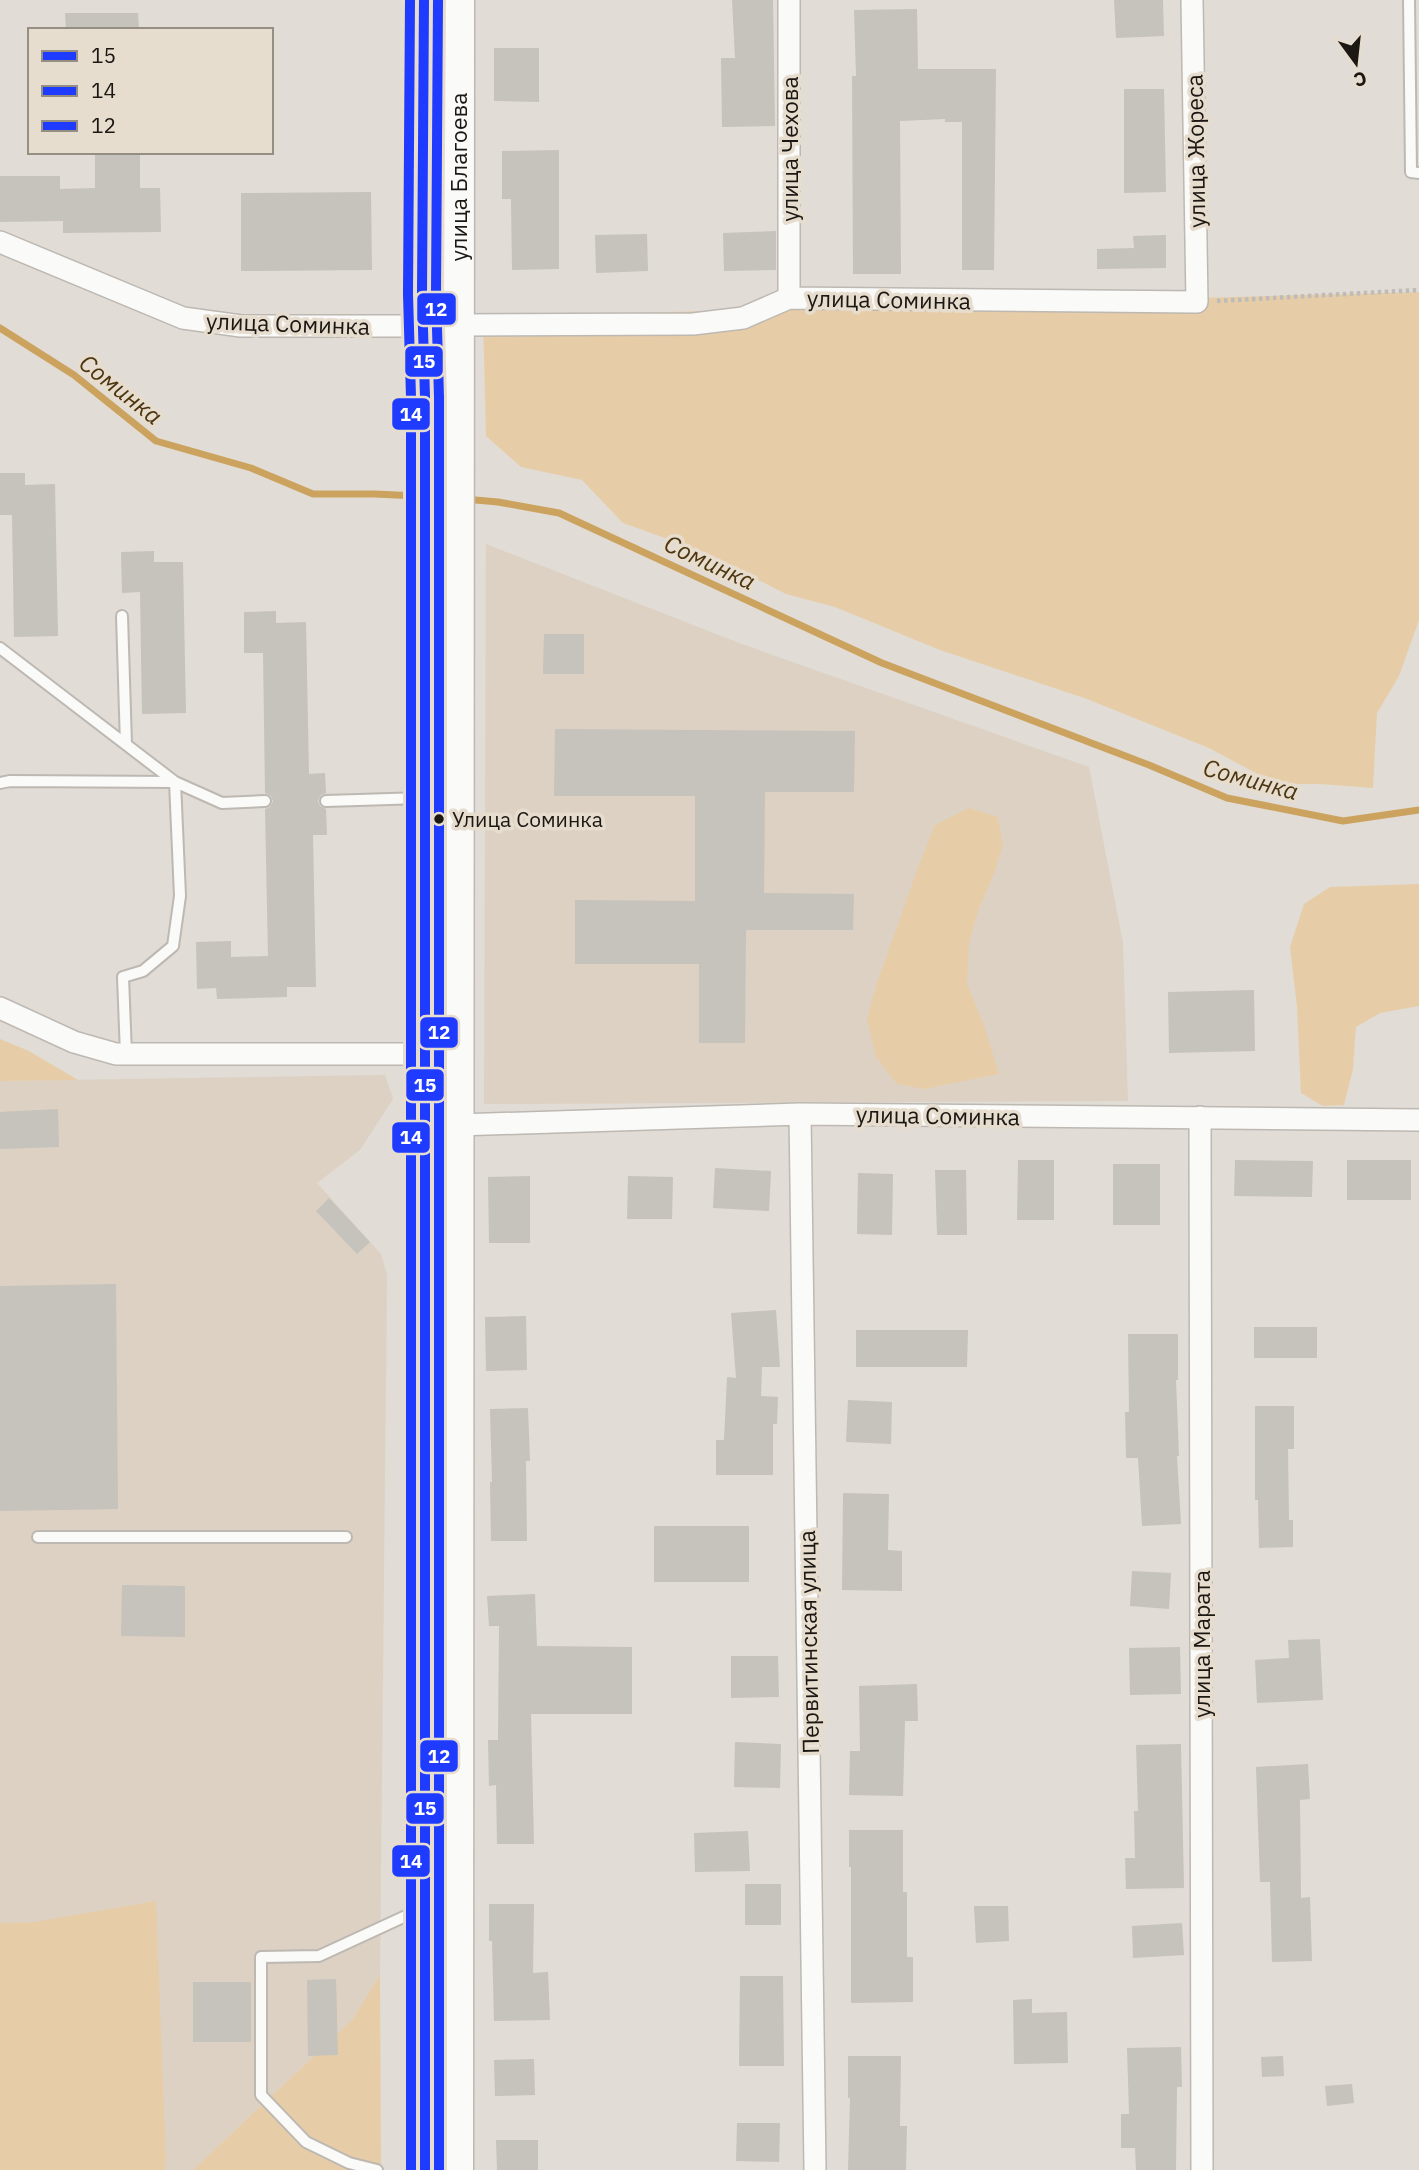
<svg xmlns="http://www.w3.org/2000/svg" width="1419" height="2170" font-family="'IBM Plex Sans',sans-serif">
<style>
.built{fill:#dcd1c3}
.green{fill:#e7cda7}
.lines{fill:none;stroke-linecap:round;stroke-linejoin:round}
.stream{stroke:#cca35e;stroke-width:7}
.building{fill:#c6c2bc}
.lane-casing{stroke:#bdb8b2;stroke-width:14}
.street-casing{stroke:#bdb8b2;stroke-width:24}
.secondary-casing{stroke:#bdb8b2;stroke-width:35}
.path{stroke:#bebcb8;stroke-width:4.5;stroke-dasharray:3.5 3.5;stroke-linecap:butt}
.lane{stroke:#fafaf9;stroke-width:10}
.street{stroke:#fafaf9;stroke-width:21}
.secondary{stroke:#fafaf9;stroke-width:32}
.bus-1-casing{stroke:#e7ddcf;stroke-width:16}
.bus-2-casing{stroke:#e7ddcf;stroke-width:16}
.bus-3-casing{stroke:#e7ddcf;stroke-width:16}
.bus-1{stroke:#1f3bff;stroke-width:10}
.bus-2{stroke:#1f3bff;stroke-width:10}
.bus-3{stroke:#1f3bff;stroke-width:10}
.bus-dot{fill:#1b1712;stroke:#e7ddcf;stroke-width:2.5}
.labels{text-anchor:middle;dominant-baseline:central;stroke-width:7;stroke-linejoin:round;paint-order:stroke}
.bus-label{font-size:21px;fill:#1b1712;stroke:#e7ddcf;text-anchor:start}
.street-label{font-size:23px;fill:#1b1712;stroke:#e7ddcf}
.water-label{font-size:24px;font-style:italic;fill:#4d360f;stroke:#e7ddcf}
.line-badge{stroke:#e7ddcf;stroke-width:2.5}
.badge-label{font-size:19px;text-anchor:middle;font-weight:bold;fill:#fff}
</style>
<rect width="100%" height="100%" fill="#e1dcd5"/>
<path class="built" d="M 486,544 L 739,643 L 1089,767 L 1123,943 L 1128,1101 L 484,1104 Z
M 385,1075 L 393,1099 L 360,1150 L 317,1183 L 381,1254 L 387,1275 L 380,1975 L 352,2020 L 193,2170 L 0,2170 L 0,1081 Z"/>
<path class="green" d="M 1419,292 L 1419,620 L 1399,676 L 1377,713 L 1373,788 L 1319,784 L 1276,784 L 1209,748 L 1087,699 L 940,650 L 835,607 L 786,594 L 704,552 L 623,523 L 582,480 L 521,467 L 486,436 L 483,317 Z
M 969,808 L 998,817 L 1003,845 L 995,871 L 979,908 L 969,942 L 967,984 L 984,1025 L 999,1074 L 924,1089 L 897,1084 L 876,1057 L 867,1019 L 877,983 L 916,873 L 935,825 Z
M 1419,884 L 1419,1006 L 1380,1013 L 1356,1027 L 1353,1069 L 1344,1105 L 1323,1106 L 1301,1093 L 1297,1007 L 1290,947 L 1304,904 L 1330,887 Z
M 0,1039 L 29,1051 L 78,1080 L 0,1081 Z
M 156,1901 L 166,2163 L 164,2170 L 0,2170 L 0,1923 L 34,1922 Z
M 380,1975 L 381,2170 L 193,2170 L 352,2020 Z"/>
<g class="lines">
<path class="stream" d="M 0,328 L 74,375 L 156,441 L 251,468 L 313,494 L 375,494 L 417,496
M 464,499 L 498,502 L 559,513 L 882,663 L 1149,765 L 1227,798 L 1343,821 L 1419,810"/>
</g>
<path class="building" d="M 732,0 L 773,0 L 775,126 L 722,127 L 721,58 L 735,58 Z
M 1114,0 L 1163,0 L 1164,36 L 1116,38 Z
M 917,9 L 918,69 L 996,69 L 994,270 L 962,270 L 962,122 L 945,122 L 945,119 L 900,121 L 901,274 L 853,274 L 852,76 L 856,76 L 854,10 Z
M 65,13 L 138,13 L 139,30 L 66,30 Z
M 494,48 L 539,48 L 539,102 L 494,101 Z
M 1124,89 L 1164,89 L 1166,192 L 1124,193 Z
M 559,150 L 559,269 L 512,270 L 511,199 L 502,199 L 502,151 Z
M 95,152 L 140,152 L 140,188 L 160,188 L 161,232 L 63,233 L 63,221 L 0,222 L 0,176 L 60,176 L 60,189 L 95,188 Z
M 371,192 L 372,270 L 241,271 L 241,193 Z
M 776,231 L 776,270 L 724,271 L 723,233 Z
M 647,234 L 648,271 L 596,273 L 595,235 Z
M 1166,235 L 1166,268 L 1097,269 L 1097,249 L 1134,248 L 1133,236 Z
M 0,473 L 25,473 L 25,485 L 55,484 L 58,636 L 14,637 L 12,515 L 0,515 Z
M 154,551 L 154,562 L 183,562 L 186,713 L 142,714 L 140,592 L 122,593 L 121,552 Z
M 276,611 L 276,623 L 306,622 L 309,774 L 325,773 L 326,793 L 321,795 L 318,801 L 320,806 L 326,809 L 327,835 L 313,835 L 316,987 L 287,987 L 287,997 L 217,999 L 216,988 L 197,989 L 196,942 L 231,941 L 231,957 L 268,956 L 265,809 L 270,807 L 273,801 L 271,796 L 265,793 L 263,653 L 244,653 L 244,612 Z
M 544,634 L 584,634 L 584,674 L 543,674 Z
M 555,729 L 855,731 L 854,792 L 765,792 L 764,893 L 854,894 L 853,930 L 746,930 L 745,1043 L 699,1043 L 699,964 L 575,964 L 575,900 L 695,901 L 695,796 L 554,796 Z
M 1254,990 L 1255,1051 L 1169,1053 L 1168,992 Z
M 58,1109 L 59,1147 L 0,1149 L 0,1112 Z
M 1018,1160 L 1054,1160 L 1054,1220 L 1017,1220 Z
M 1235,1160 L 1313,1161 L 1312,1197 L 1234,1196 Z
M 1347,1160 L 1411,1160 L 1411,1200 L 1347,1200 Z
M 1113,1164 L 1160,1164 L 1160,1225 L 1113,1225 Z
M 715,1168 L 771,1171 L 769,1211 L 713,1208 Z
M 935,1170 L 966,1170 L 967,1235 L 937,1235 Z
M 858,1173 L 893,1174 L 892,1235 L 857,1234 Z
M 530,1176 L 530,1243 L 489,1243 L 488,1177 Z
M 628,1176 L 673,1177 L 672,1219 L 627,1219 Z
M 329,1198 L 370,1242 L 357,1254 L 316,1211 Z
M 116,1284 L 118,1509 L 0,1511 L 0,1286 Z
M 776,1310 L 780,1367 L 762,1367 L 761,1396 L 778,1397 L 777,1424 L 773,1424 L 773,1475 L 716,1475 L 716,1440 L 724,1440 L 727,1377 L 736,1378 L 731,1313 Z
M 526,1316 L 527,1370 L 486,1371 L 485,1317 Z
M 1254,1327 L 1317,1327 L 1317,1358 L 1254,1358 Z
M 856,1330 L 968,1330 L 967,1367 L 856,1367 Z
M 1128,1334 L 1178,1334 L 1178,1380 L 1176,1380 L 1179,1456 L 1177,1456 L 1181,1524 L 1142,1526 L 1138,1458 L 1126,1458 L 1125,1412 L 1129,1412 Z
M 848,1400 L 892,1402 L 891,1444 L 846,1442 Z
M 1255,1406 L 1294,1406 L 1294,1449 L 1288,1449 L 1289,1520 L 1293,1520 L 1293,1547 L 1259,1548 L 1258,1500 L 1255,1500 Z
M 528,1408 L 530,1461 L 526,1461 L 527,1541 L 491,1541 L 490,1482 L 492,1482 L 490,1409 Z
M 843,1493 L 889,1494 L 888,1550 L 902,1551 L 902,1591 L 842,1590 Z
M 654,1526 L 749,1526 L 749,1582 L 654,1582 Z
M 1132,1571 L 1171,1573 L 1169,1609 L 1130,1606 Z
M 122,1585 L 185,1586 L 185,1637 L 121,1636 Z
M 535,1594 L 537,1646 L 632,1647 L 632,1714 L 531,1714 L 534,1844 L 497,1844 L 496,1785 L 489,1786 L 488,1740 L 498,1740 L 499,1626 L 489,1626 L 487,1596 Z
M 1320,1639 L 1323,1700 L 1257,1703 L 1255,1660 L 1289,1658 L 1288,1640 Z
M 1180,1647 L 1181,1694 L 1130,1695 L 1129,1648 Z
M 731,1656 L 778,1656 L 779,1697 L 731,1698 Z
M 917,1684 L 918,1721 L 905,1721 L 903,1796 L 849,1795 L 850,1751 L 860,1751 L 859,1686 Z
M 735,1742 L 781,1744 L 780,1788 L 734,1787 Z
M 1181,1744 L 1184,1888 L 1126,1889 L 1125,1858 L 1135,1858 L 1134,1811 L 1138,1811 L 1136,1745 Z
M 1308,1764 L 1310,1799 L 1300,1800 L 1301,1898 L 1310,1897 L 1312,1961 L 1272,1962 L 1270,1882 L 1260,1882 L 1256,1767 Z
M 849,1830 L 903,1830 L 903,1892 L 907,1892 L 907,1957 L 913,1957 L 913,2002 L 851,2003 L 851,1867 L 849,1867 Z
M 748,1831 L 750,1871 L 695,1872 L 694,1833 Z
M 745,1884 L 781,1884 L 781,1925 L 745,1925 Z
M 489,1904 L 534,1904 L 533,1973 L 548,1972 L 550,2020 L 494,2021 L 492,1941 L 489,1941 Z
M 974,1906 L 1008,1906 L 1009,1941 L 976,1943 Z
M 1182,1923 L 1184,1955 L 1133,1958 L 1132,1926 Z
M 740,1976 L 783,1976 L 784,2066 L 739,2066 Z
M 336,1979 L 338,2055 L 308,2056 L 307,1980 Z
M 193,1982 L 251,1982 L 251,2042 L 193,2042 Z
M 1032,1999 L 1032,2013 L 1067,2012 L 1068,2063 L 1014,2064 L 1013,2000 Z
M 1181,2047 L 1182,2087 L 1177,2087 L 1176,2170 L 1136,2170 L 1135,2148 L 1121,2148 L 1121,2114 L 1129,2114 L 1127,2048 Z
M 848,2056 L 901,2056 L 900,2126 L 907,2126 L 906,2170 L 848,2170 L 850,2098 L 848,2098 Z
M 1283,2056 L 1284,2076 L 1262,2077 L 1261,2057 Z
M 534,2059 L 535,2095 L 495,2096 L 494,2060 Z
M 1352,2084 L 1354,2103 L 1327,2106 L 1325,2086 Z
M 737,2123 L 780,2123 L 779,2162 L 736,2161 Z
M 496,2140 L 538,2140 L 538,2170 L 497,2170 Z"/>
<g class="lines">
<defs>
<path id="lane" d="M 1409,0 L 1411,172 L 1419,173
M 122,616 L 126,744
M 0,648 L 175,782 L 222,803 L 265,801
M 0,783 L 10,781 L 175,782 L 180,896 L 173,946 L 143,971 L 123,977 L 126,1054
M 326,801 L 422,798
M 38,1537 L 346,1537
M 377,2170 L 349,2163 L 306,2142 L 261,2095 L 261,1957 L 319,1956 L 423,1908"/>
<path id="street" d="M 0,242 L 183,318 L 241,326 L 423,326
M 789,298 L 789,0
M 459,325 L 693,324 L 743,318 L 789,298 L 1197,302 L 1192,0
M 0,1008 L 74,1042 L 116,1054 L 425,1054
M 800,1114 L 815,2170
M 1200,1117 L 1202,2170
M 458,1125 L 800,1114 L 1419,1120"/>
<g id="secondary">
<path d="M 424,0 L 422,294 L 425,397 L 425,2170"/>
<path id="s1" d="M 457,2170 L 458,0"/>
</g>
</defs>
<use href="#lane" class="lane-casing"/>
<use href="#street" class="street-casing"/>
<use href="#secondary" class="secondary-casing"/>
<path class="path" d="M 1217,301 L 1419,290"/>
<use href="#lane" class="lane"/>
<use href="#street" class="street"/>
<use href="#secondary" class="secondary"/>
<defs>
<path id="bus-1" d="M 424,0 L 422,294 L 425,397 L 425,2170"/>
<path id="bus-2" d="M 410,0 L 408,294 L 411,397 L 411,2170"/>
<path id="bus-3" d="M 438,0 L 436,294 L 439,397 L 439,2170"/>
</defs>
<use href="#bus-1" class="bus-1-casing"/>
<use href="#bus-2" class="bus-2-casing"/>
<use href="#bus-3" class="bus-3-casing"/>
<use href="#bus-1" class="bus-1"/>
<use href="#bus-2" class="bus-2"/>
<use href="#bus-3" class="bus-3"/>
</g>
<circle class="bus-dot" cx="439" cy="819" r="6"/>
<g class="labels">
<g class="bus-label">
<text x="452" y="819">Улица Соминка</text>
</g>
<g class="street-label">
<text transform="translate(789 149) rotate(-90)">улица Чехова</text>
<text transform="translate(1195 151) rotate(-91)">улица Жореса</text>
<text stroke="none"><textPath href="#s1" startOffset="1993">улица Благоева</textPath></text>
<text transform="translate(889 299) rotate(1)">улица Соминка</text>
<text transform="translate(288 323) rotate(2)">улица Соминка</text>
<text transform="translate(938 1115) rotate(1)">улица Соминка</text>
<text transform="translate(808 1642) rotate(-91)">Первитинская улица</text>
<text transform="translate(1201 1644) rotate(-90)">улица Марата</text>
</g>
<g class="water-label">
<text transform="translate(121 389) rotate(38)">Соминка</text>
<text transform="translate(710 562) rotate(25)">Соминка</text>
<text transform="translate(1251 779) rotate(15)">Соминка</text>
</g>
</g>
<g class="line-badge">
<rect x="416" y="292" width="41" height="34" rx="7" fill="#1f3bff"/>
<rect x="404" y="345" width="40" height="33" rx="7" fill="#1f3bff"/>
<rect x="391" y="397" width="40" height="34" rx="7" fill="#1f3bff"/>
<rect x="419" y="1016" width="40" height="33" rx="7" fill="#1f3bff"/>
<rect x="405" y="1068" width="40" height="34" rx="7" fill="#1f3bff"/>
<rect x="391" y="1121" width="40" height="33" rx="7" fill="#1f3bff"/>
<rect x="419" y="1739" width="40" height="34" rx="7" fill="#1f3bff"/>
<rect x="405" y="1792" width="40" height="33" rx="7" fill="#1f3bff"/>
<rect x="391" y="1844" width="40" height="34" rx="7" fill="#1f3bff"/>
</g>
<g class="badge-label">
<text x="436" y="316">12</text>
<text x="424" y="368">15</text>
<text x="411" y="421">14</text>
<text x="439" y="1039">12</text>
<text x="425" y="1092">15</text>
<text x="411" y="1144">14</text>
<text x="439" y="1763">12</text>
<text x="425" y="1815">15</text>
<text x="411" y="1868">14</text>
</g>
<rect x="28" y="28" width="245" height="126" fill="#e7ddcf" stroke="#958e83" stroke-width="2"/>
<rect x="42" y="51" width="35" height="10" fill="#1f3bff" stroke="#958e83" stroke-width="2"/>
<text x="91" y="63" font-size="21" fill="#1b1712">15</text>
<rect x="42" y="86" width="35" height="10" fill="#1f3bff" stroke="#958e83" stroke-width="2"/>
<text x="91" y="98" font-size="21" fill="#1b1712">14</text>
<rect x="42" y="121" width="35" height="10" fill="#1f3bff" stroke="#958e83" stroke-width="2"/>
<text x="91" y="133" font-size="21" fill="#1b1712">12</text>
<g transform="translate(1356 63) rotate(165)" stroke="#e7ddcf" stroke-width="5" paint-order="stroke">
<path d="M0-5L12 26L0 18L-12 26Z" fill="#1b1712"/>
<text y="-10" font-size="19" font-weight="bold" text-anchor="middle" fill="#1b1712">С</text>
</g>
</svg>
